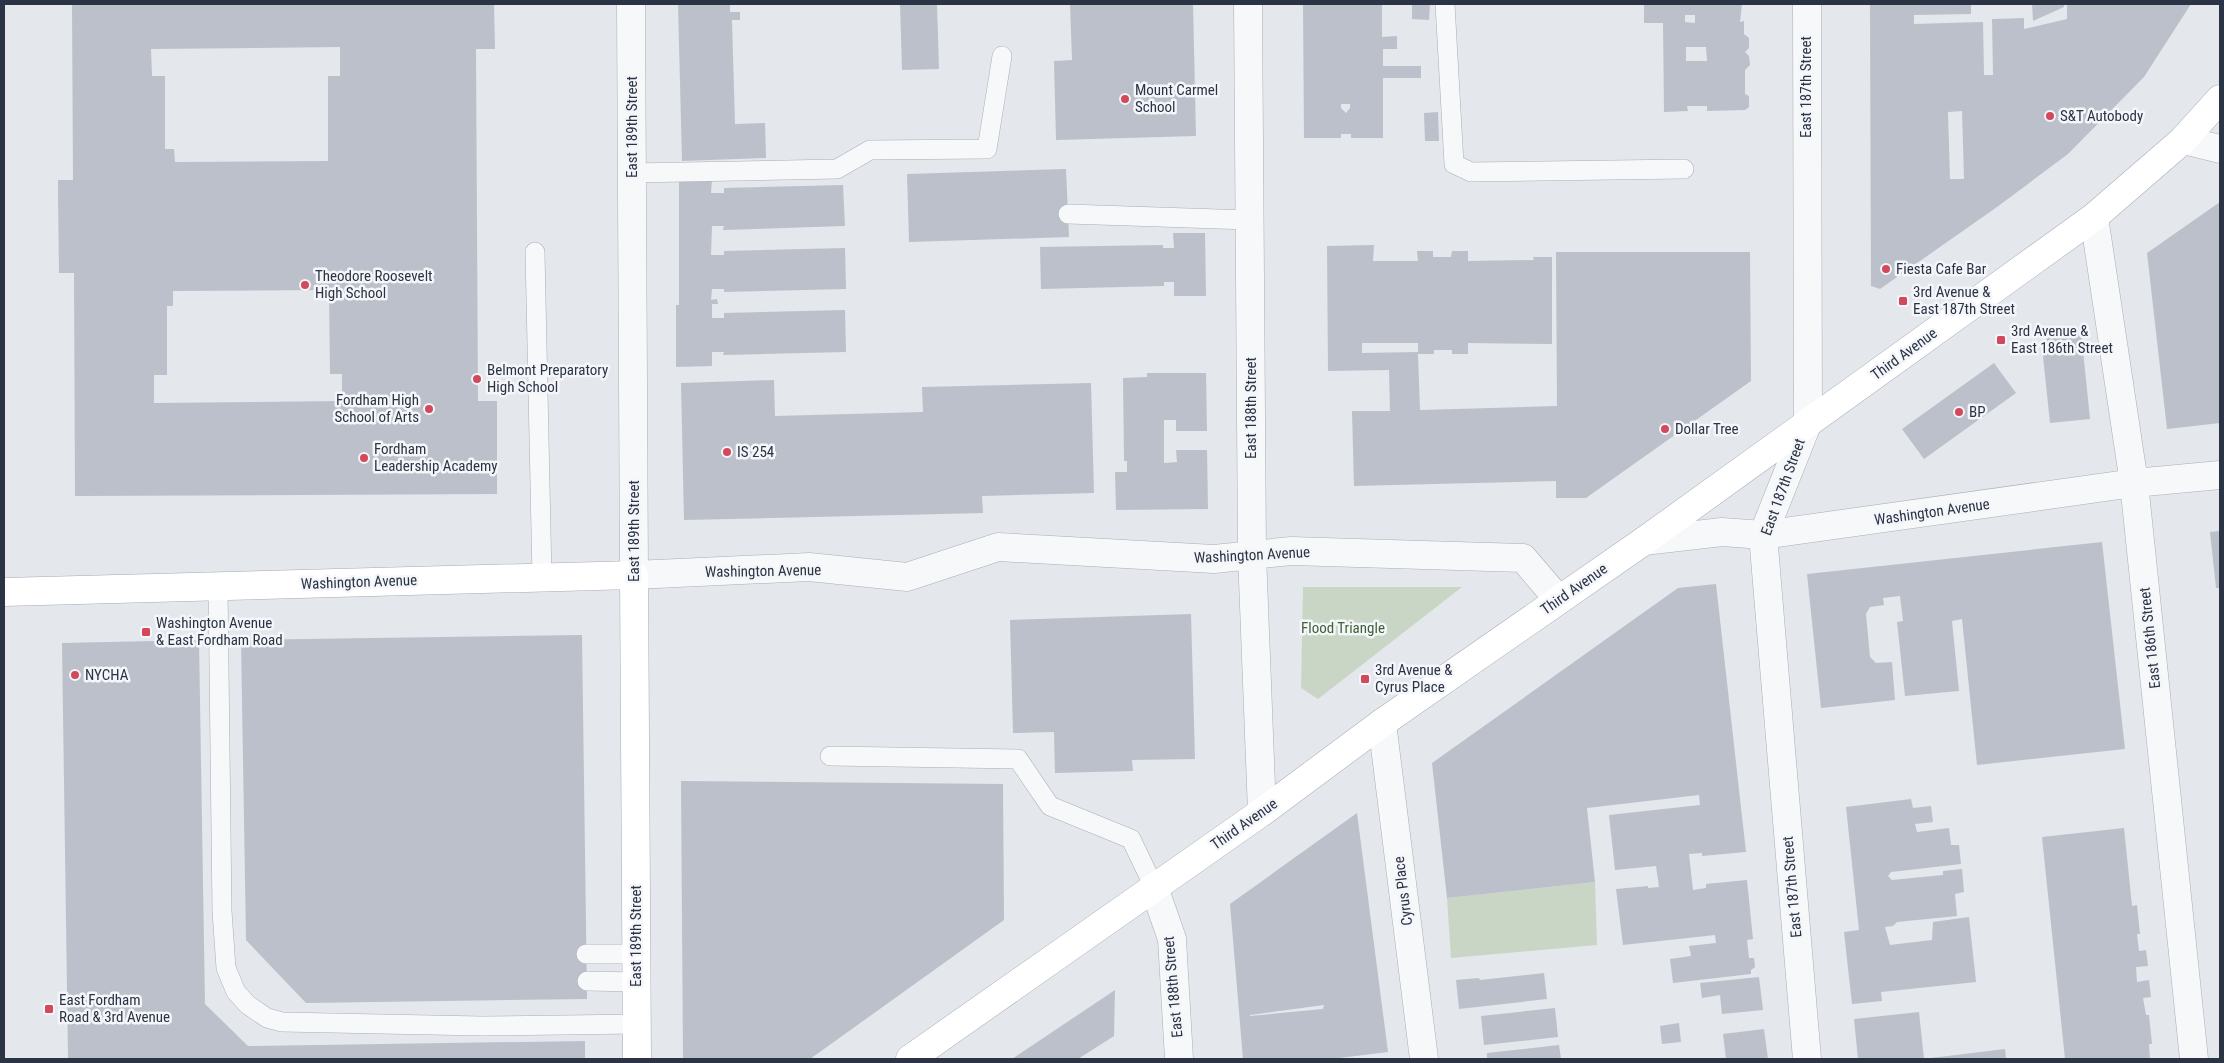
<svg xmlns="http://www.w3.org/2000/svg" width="2224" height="1063" font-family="'Roboto Condensed',sans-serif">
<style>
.green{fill:#c9d6c5}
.building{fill:#bbc0ca;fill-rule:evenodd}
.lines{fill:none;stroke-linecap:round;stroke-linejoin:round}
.service-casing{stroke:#a9aeb7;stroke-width:20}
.minor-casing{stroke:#a9aeb7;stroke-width:29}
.tertiary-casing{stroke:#a9aeb7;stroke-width:29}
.secondary-casing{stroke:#a9aeb7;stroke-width:29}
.primary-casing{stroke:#a3abb8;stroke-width:29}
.service{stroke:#f7f8fa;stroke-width:19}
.minor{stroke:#f7f8fa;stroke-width:28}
.tertiary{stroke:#f7f8fa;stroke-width:28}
.secondary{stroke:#fff;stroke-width:28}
.primary{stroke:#fff;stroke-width:28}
.poi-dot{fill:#d1495b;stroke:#f4f6f9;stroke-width:2}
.labels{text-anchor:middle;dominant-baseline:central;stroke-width:5;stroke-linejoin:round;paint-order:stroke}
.street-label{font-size:15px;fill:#2b3445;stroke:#f4f6f9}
.poi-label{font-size:15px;fill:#2b3445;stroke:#f4f6f9;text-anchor:start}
.park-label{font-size:15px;fill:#3f6138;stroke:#f4f6f9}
</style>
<rect width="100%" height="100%" fill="#e4e7ec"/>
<path class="green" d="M 1303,587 L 1462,587 L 1318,699 L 1301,688 Z
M 1595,882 L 1597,945 L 1451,958 L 1447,898 Z"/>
<path class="building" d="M 72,4 L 494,4 L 495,49 L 476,49 L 478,401 L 497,401 L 497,494 L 75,496 L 74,273 L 59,273 L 58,193 L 58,180 L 73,180 ZM 340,47 L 340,76 L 328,76 L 328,161 L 175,162 L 174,149 L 165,149 L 165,76 L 152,76 L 151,49 ZM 329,290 L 330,374 L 342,374 L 342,401 L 154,403 L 154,375 L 167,375 L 167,306 L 173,306 L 173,291 Z
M 678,4 L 730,4 L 730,12 L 740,12 L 740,20 L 732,20 L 735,124 L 765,123 L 766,158 L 682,161 Z
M 900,4 L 937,4 L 939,69 L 902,70 Z
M 1070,4 L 1193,4 L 1196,136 L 1056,140 L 1054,61 L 1072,60 Z
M 1303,4 L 1382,4 L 1382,37 L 1397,36 L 1397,49 L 1383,49 L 1383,66 L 1421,66 L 1421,78 L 1383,78 L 1383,138 L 1351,138 L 1351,134 L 1341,134 L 1341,138 L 1304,138 ZM 1341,104 L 1350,104 L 1350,108 L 1346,113 L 1341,108 Z
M 1412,4 L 1430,4 L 1429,20 L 1412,19 Z
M 1644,4 L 1742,4 L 1740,22 L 1744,21 L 1744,34 L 1749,38 L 1749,48 L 1745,52 L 1749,56 L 1750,65 L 1745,70 L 1745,94 L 1749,96 L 1749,107 L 1745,110 L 1707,111 L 1707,106 L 1687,106 L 1688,111 L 1664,112 L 1663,23 L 1644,23 ZM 1685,15 L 1695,15 L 1695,23 L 1685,22 ZM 1686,47 L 1706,47 L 1707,61 L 1686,61 Z
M 1870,4 L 1971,4 L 1971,14 L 1914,15 L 1914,24 L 1983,22 L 1984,75 L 1993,75 L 1992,19 L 2024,18 L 2024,29 L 2067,19 L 2067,4 L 2191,4 L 2144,77 L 2068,154 L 1997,207 L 1880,289 L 1871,286 ZM 1962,111 L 1964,179 L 1950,179 L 1948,112 Z
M 2032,4 L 2064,4 L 2064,7 L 2033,21 Z
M 1438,112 L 1439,141 L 1425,141 L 1424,113 Z
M 1066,169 L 1069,237 L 909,242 L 907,174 Z
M 679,179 L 712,179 L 711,193 L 724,193 L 724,188 L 843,185 L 845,226 L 723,230 L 724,226 L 712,226 L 711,255 L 724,255 L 724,251 L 845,248 L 846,289 L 724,292 L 724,289 L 712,289 L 711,300 L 717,299 L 718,304 L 712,304 L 712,318 L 724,318 L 724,313 L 845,310 L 846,352 L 723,355 L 724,352 L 712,352 L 712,366 L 676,367 L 676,305 L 679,305 Z
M 2220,202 L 2220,423 L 2167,429 L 2147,253 Z
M 1173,233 L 1205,233 L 1206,296 L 1174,296 L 1174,282 L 1164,282 L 1164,286 L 1041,289 L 1040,247 L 1163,245 L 1163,248 L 1174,248 Z
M 1374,245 L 1373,261 L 1418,261 L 1417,251 L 1433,251 L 1433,257 L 1451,257 L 1452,251 L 1468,251 L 1468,261 L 1534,260 L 1533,257 L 1552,257 L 1552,344 L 1468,343 L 1468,354 L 1452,354 L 1452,350 L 1434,350 L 1434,354 L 1418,354 L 1420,410 L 1557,406 L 1556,252 L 1750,252 L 1751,381 L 1586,498 L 1556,498 L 1556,481 L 1354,486 L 1352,411 L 1390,411 L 1389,370 L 1328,371 L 1327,246 ZM 1362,343 L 1418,343 L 1418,352 L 1362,353 Z
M 2081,331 L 2090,419 L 2050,423 L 2042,347 L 2050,334 Z
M 1994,363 L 2016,393 L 1924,459 L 1902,429 Z
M 1147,373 L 1206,373 L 1207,431 L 1176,431 L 1176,420 L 1164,420 L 1164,463 L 1177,462 L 1176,450 L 1207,450 L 1208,509 L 1116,510 L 1115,472 L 1127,472 L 1127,461 L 1124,461 L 1123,378 L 1147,377 Z
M 774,380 L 775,416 L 923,412 L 922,387 L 1091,383 L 1094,493 L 982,496 L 983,513 L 684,520 L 681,383 Z
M 2220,531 L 2220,588 L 2216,588 L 2210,532 Z
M 2102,542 L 2125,749 L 1977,765 L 1962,619 L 1952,621 L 1959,691 L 1905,696 L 1897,622 L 1903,621 L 1900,596 L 1883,598 L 1884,605 L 1870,607 L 1866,614 L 1870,657 L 1876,663 L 1892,662 L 1895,700 L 1821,708 L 1807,574 Z
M 1716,584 L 1746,852 L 1702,856 L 1702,853 L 1689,854 L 1693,890 L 1706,888 L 1706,884 L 1747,880 L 1753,939 L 1747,940 L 1749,958 L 1754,958 L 1755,967 L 1751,970 L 1751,974 L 1673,983 L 1670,959 L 1691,956 L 1689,946 L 1716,943 L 1715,935 L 1623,945 L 1616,889 L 1648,886 L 1648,888 L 1659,887 L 1656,866 L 1615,870 L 1609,815 L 1700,805 L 1699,795 L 1587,808 L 1595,882 L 1447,898 L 1432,763 L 1678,588 Z
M 1191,614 L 1195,759 L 1132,760 L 1133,771 L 1055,773 L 1054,732 L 1013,733 L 1010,620 Z
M 582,635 L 587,999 L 306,1003 L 246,940 L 241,640 Z
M 199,640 L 205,1004 L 248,1046 L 585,1041 L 585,1059 L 68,1059 L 62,643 Z
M 681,781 L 1003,784 L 1004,920 L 810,1059 L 683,1059 Z
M 1911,799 L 1913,808 L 1931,806 L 1933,822 L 1915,824 L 1917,832 L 1949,828 L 1951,845 L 1959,845 L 1961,864 L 1891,872 L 1888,876 L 1892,880 L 1943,875 L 1943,871 L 1962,869 L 1964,892 L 1955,894 L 1957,916 L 1897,922 L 1893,926 L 1885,927 L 1890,945 L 1932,940 L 1933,922 L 1969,917 L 1976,982 L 1881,992 L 1882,1001 L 1852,1004 L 1844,932 L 1859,930 L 1846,807 Z
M 1357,813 L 1388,1052 L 1331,1059 L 1243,1059 L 1230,904 ZM 1324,1005 L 1323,1009 L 1250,1016 L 1250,1015 Z
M 2124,828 L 2132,906 L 2137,905 L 2140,934 L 2137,934 L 2139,951 L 2146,950 L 2148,966 L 2136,967 L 2137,982 L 2149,980 L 2151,997 L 2143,998 L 2146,1015 L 2149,1015 L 2152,1044 L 2149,1044 L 2150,1059 L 2065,1059 L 2042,837 Z
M 1544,973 L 1547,999 L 1459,1009 L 1456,980 L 1479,978 L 1480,980 Z
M 1759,977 L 1763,1010 L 1722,1014 L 1720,995 L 1702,998 L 1700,983 Z
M 1115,990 L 1114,1036 L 1078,1059 L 1012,1059 Z
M 1555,1008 L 1558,1037 L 1484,1045 L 1481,1016 Z
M 1919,1012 L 1924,1059 L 1858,1059 L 1854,1019 Z
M 1679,1023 L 1681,1042 L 1662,1044 L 1660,1026 Z
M 1764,1029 L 1768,1059 L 1726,1059 L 1723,1034 Z
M 1559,1045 L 1561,1059 L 1487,1059 L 1487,1053 Z
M 2005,1049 L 2006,1059 L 1931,1059 L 1931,1058 Z"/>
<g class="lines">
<defs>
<path id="service" d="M 1445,4 L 1454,164 L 1471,172 L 1684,169
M 632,173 L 837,169 L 870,150 L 987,149 L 1002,56
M 1068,214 L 1249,220
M 535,252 L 542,577
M 218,586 L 222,911 L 226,968 L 236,992 L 248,1005 L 267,1018 L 282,1022 L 481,1026 L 637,1024
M 830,756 L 1018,759 L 1050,806 L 1131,839 L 1154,887
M 586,954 L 636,954
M 587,981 L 636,982"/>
<path id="minor" d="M 631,4 L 634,575 L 809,567 L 907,577 L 998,547 L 1214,559 L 1291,551 L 1523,558 L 1558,599
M 1248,4 L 1252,554 L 1262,812
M 2183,140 L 2220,149
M 2094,217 L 2134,483 L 2194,1059
M 1644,541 L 1722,532 L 1763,535 L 2134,483 L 2220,475
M 1382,723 L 1424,1059
M 1154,887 L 1172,939 L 1179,1059"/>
<path id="tertiary" d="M 1807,4 L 1808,422 L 1763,535 L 1807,1059"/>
<path id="secondary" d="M 910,1059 L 1262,812 L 1382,723 L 1644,541 L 2094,217 L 2183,140 L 2220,99"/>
<path id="primary" d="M 4,592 L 634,575 L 637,1059"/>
</defs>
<use href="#service" class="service-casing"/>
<use href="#minor" class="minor-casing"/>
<use href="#tertiary" class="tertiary-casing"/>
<use href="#secondary" class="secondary-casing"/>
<use href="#primary" class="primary-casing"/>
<use href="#service" class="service"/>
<use href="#minor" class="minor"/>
<use href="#tertiary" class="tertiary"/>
<use href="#secondary" class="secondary"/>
<use href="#primary" class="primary"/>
</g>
<g class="poi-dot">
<circle cx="1125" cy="99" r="5"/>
<circle cx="2050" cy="116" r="5"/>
<circle cx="1886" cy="269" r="5"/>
<circle cx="305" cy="285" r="5"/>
<rect x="1898" y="296" width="10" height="10" rx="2.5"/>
<rect x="1996" y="335" width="10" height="10" rx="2.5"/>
<circle cx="477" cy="379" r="5"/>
<circle cx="429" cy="409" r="5"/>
<circle cx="1959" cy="412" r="5"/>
<circle cx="1665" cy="429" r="5"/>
<circle cx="727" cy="452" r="5"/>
<circle cx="364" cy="458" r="5"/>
<rect x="141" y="627" width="10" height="10" rx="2.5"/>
<circle cx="75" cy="675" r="5"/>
<rect x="1360" y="674" width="10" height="10" rx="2.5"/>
<rect x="44" y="1004" width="10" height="10" rx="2.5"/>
</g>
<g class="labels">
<g class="street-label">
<text transform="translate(1806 87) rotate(-90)">East 187th Street</text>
<text transform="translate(632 127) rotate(-90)">East 189th Street</text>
<text transform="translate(1904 354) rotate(-36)">Third Avenue</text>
<text transform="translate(1251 408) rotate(-90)">East 188th Street</text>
<text transform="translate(1783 487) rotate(-70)">East 187th Street</text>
<text transform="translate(1932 512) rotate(-8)">Washington Avenue</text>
<text transform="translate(634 531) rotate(-90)">East 189th Street</text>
<text transform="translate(1252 555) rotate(-3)">Washington Avenue</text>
<text transform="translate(763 571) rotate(-1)">Washington Avenue</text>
<text transform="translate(359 582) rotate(-2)">Washington Avenue</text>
<text transform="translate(1574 589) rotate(-35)">Third Avenue</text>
<text transform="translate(2150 638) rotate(-96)">East 186th Street</text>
<text transform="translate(1244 824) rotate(-35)">Third Avenue</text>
<text transform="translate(1792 887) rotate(-95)">East 187th Street</text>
<text transform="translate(1403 891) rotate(-97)">Cyrus Place</text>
<text transform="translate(636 936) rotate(-90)">East 189th Street</text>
<text transform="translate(1173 987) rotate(-95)">East 188th Street</text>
</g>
<g class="poi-label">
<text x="1135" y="90">Mount Carmel<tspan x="1135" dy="17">School</tspan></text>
<text x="2060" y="116">S&amp;T Autobody</text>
<text x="1896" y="269">Fiesta Cafe Bar</text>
<text x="315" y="276">Theodore Roosevelt<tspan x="315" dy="17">High School</tspan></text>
<text x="1913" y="292">3rd Avenue &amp;<tspan x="1913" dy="17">East 187th Street</tspan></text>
<text x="2011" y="331">3rd Avenue &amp;<tspan x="2011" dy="17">East 186th Street</tspan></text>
<text x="487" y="370">Belmont Preparatory<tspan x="487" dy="17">High School</tspan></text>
<text x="419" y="400" text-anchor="end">Fordham High<tspan x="419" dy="17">School of Arts</tspan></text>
<text x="1969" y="412">BP</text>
<text x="1675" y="429">Dollar Tree</text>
<text x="374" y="449">Fordham<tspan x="374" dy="17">Leadership Academy</tspan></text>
<text x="737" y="452">IS 254</text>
<text x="156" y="623">Washington Avenue<tspan x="156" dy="17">&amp; East Fordham Road</tspan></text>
<text x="1375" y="670">3rd Avenue &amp;<tspan x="1375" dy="17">Cyrus Place</tspan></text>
<text x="85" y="675">NYCHA</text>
<text x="59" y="1000">East Fordham<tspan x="59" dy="17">Road &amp; 3rd Avenue</tspan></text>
</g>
<g class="park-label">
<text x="1343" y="628">Flood Triangle</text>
</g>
</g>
<rect width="2224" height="1063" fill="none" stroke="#2b3445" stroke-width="10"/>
</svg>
